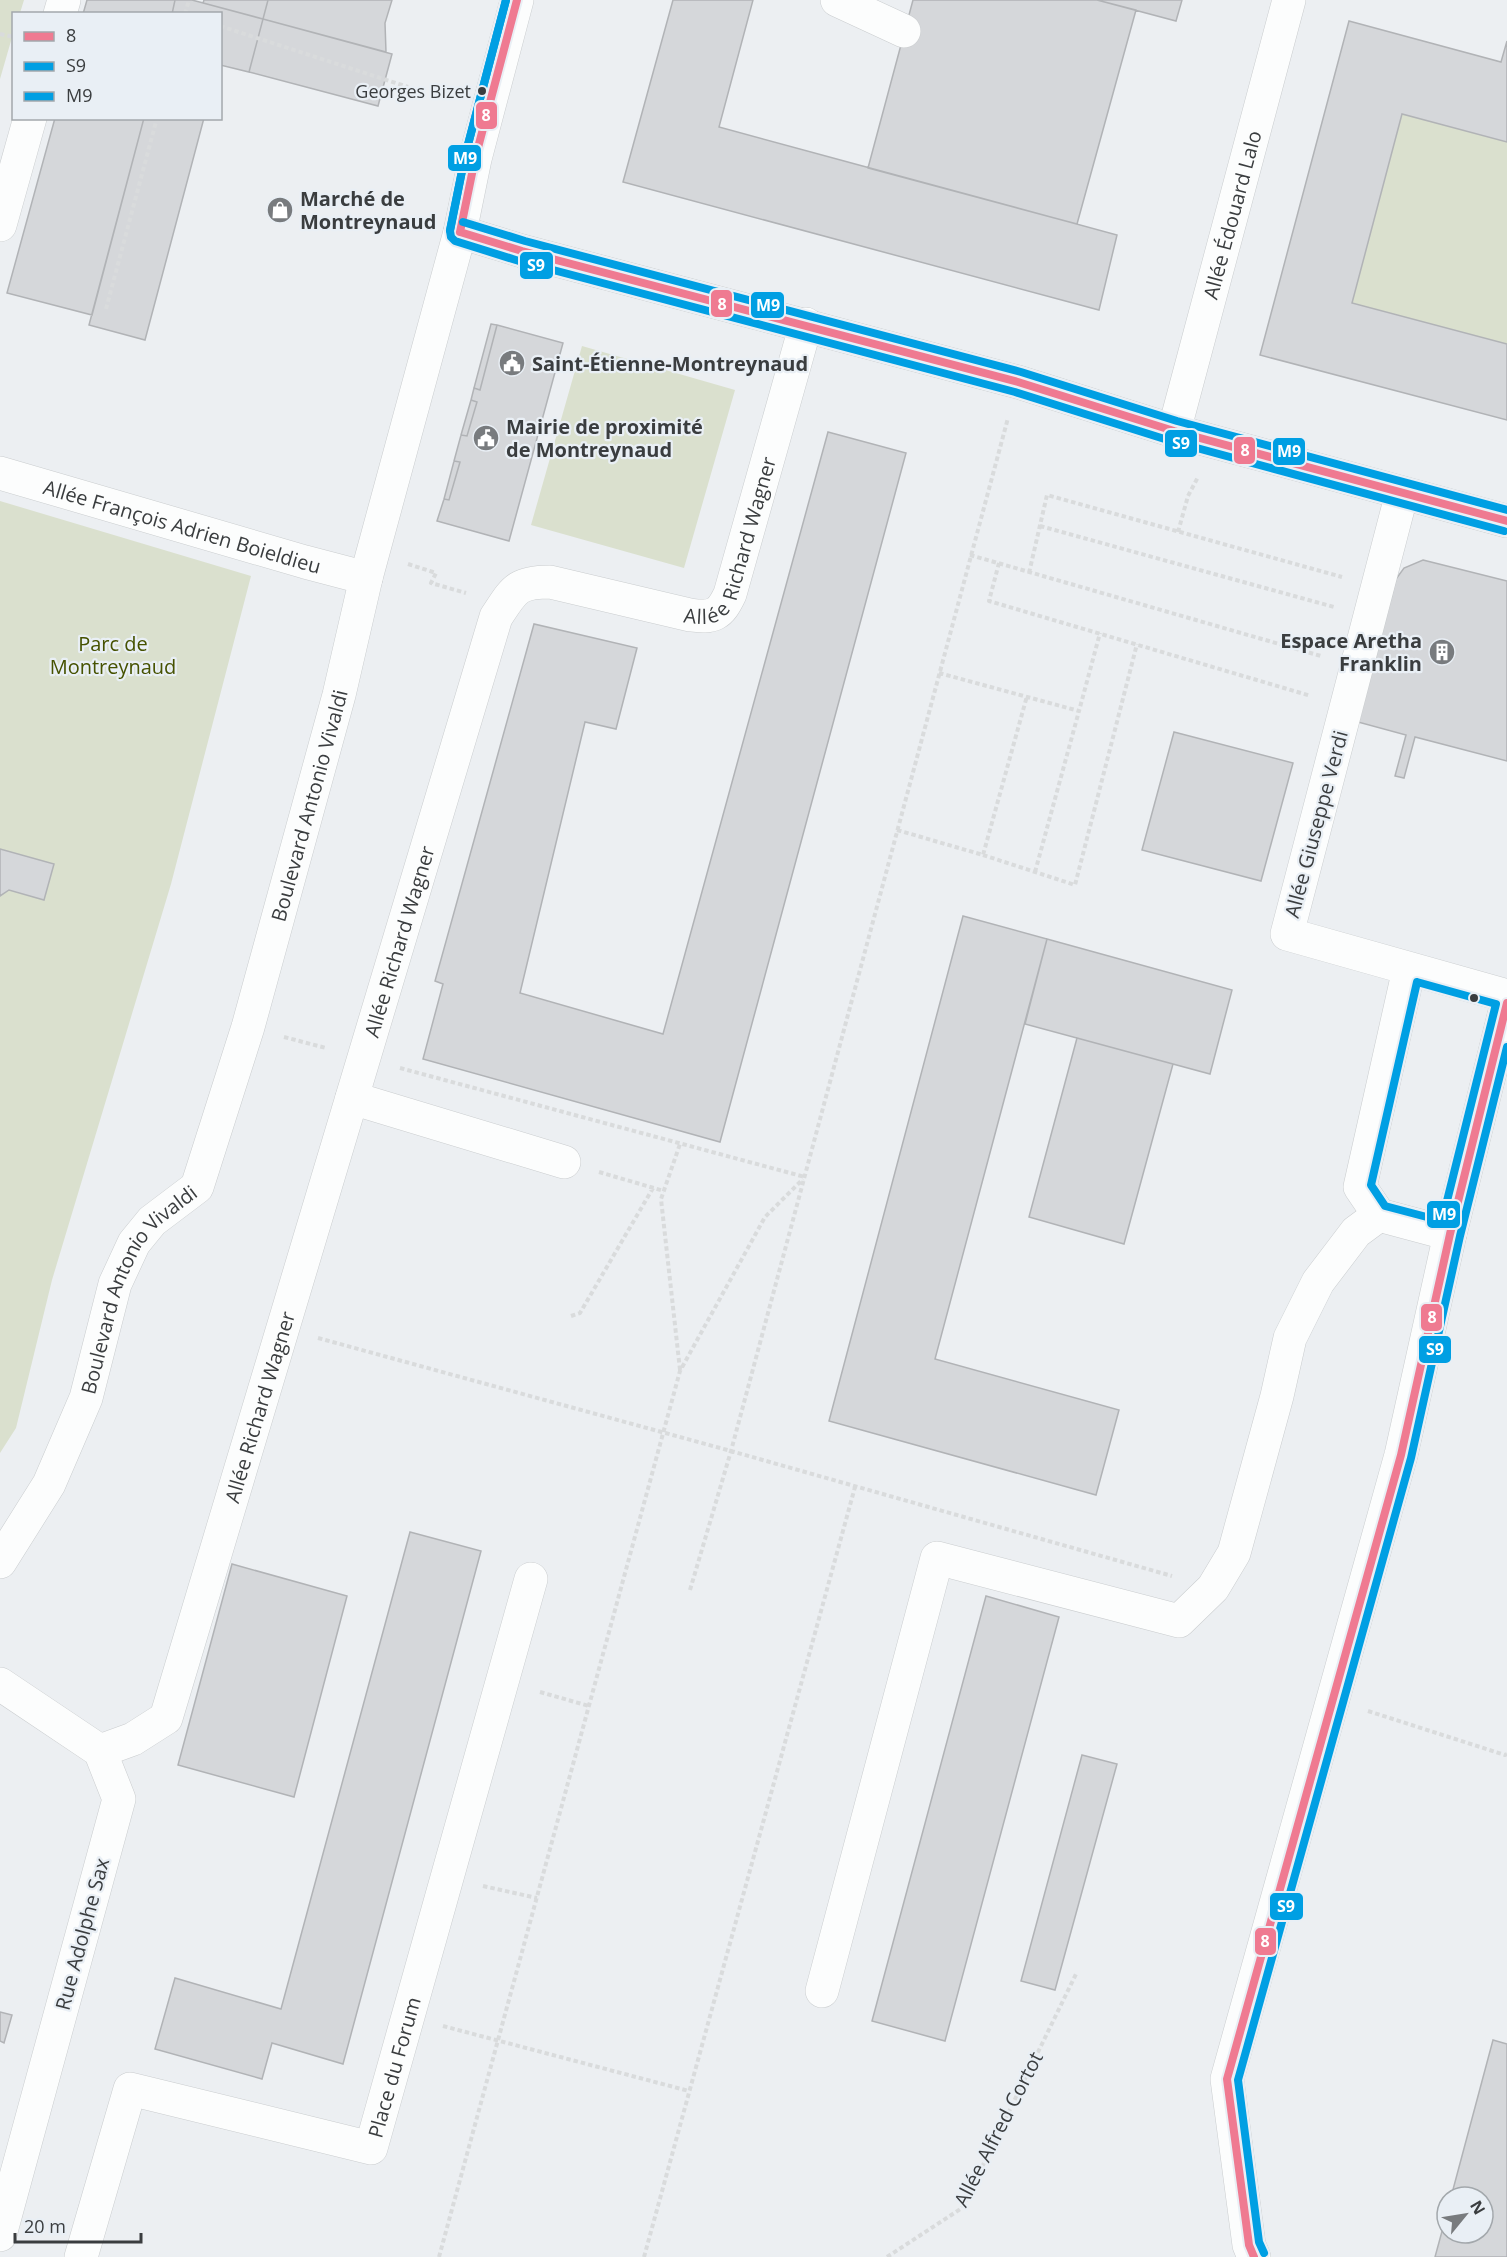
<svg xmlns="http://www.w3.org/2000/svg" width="1507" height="2257" font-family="'Open Sans',sans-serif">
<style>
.green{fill:#dae0ce}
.building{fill:#d5d7da;stroke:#b1b3b6;stroke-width:1.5}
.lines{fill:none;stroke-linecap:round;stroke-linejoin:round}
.minor-casing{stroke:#cacdcf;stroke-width:34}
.path{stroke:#d9dbdc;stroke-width:4;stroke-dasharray:4.5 3;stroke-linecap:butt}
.minor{stroke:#fcfdfd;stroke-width:33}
.bus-1-casing{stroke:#e9eff5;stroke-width:12}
.bus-2-casing{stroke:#e9eff5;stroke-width:12}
.bus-3-casing{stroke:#e9eff5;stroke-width:12}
.bus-1{stroke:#ef7a91;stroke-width:8}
.bus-2{stroke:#009fe3;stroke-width:8}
.bus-3{stroke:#009fe3;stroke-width:8}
.bus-dot{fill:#3a3d3f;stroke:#e9eff5;stroke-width:2}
.labels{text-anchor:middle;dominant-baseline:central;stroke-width:4.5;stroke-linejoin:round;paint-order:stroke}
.bus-label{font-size:18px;fill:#3a3d3f;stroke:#e9eff5;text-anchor:end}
.poi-label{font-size:20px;font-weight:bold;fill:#3a3d3f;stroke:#e9eff5;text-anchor:start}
.street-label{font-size:20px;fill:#3a3d3f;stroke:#e9eff5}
.park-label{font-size:20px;fill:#465201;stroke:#e9eff5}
.line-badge{stroke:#e9eff5;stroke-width:2}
.badge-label{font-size:16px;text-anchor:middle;font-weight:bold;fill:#fff}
</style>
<rect width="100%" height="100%" fill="#eceff2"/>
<path class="green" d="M 0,0 L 24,0 L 20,13 L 14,14 L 13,34 L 0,79 Z
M 1402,114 L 1507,142 L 1507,344 L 1352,303 Z
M 582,346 L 735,390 L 684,568 L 531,525 Z
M 0,501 L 251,576 L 171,884 L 52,1280 L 16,1428 L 0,1453 Z"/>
<path class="building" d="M 87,0 L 175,0 L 172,14 L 83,14 Z
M 175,0 L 192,0 L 263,19 L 249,72 L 220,65 L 220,14 L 172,14 Z
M 204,0 L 268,0 L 263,19 L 203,3 Z
M 268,0 L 392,0 L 385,23 L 386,52 L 263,19 Z
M 673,0 L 753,0 L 719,127 L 1117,235 L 1099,310 L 623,182 Z
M 913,0 L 1097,0 L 1136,10 L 1077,224 L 868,168 Z
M 1097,0 L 1182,0 L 1176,21 Z
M 263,19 L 392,54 L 378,106 L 249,72 Z
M 1349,21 L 1501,62 L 1507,41 L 1507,142 L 1402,114 L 1352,303 L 1507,344 L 1507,420 L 1260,355 Z
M 55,118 L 144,118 L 92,315 L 7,293 Z
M 144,118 L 204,118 L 145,340 L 89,325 Z
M 491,324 L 497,325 L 480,390 L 474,388 Z
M 497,325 L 563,343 L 509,541 L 437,521 L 444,499 L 449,500 L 460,462 L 454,461 L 461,435 L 467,436 L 477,402 L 471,400 L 474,388 L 480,390 Z
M 471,400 L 477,402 L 467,436 L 461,435 Z
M 828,432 L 906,453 L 720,1142 L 423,1059 L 443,984 L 435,981 L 534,624 L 637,648 L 616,729 L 585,722 L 520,993 L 663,1034 Z
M 454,461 L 460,462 L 449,500 L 444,499 Z
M 1423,560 L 1507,581 L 1507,761 L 1415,737 L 1404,778 L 1395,776 L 1406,735 L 1358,722 L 1396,579 L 1404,568 Z
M 1174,732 L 1293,763 L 1261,881 L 1142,850 Z
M 0,849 L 54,864 L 44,900 L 9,890 L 0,896 Z
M 963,916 L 1047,939 L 935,1359 L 1119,1410 L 1096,1495 L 829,1421 Z
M 1047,939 L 1232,990 L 1210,1074 L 1025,1024 Z
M 1077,1038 L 1173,1064 L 1124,1244 L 1029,1217 Z
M 410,1532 L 481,1551 L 343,2064 L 272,2043 L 262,2079 L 155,2049 L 175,1978 L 281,2009 Z
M 232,1564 L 347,1596 L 294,1797 L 178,1765 Z
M 986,1596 L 1059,1617 L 945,2041 L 872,2021 Z
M 1082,1755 L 1117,1764 L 1055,1990 L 1021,1981 Z
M 0,2012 L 12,2015 L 4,2043 L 0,2041 Z
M 1493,2040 L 1507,2044 L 1507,2257 L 1435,2257 L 1447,2213 L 1447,2233 L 1483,2233 L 1483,2197 L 1451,2197 Z"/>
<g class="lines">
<defs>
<g id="minor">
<path d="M 837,0 L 904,31"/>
<path d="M 60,14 L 64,0"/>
<path d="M 0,225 L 30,118"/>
<path d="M 460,232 L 522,251 L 1018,382 L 1174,431 L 1507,521"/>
<path id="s1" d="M 1174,431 L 1289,0"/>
<path id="s2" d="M 0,473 L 305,562 L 366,578"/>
<path d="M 1402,493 L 1287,934 L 1507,996"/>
<path d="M 1409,969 L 1360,1187 L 1379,1215 L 1450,1234"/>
<path d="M 352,1098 L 564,1162"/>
<path id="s3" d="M 0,1562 L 49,1484 L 86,1398 L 115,1284 L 134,1243 L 152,1221 L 197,1187 L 248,1027 L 339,695 L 366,578 L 460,232 L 475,159 L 517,0"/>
<path d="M 0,1684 L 100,1751 L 119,1799 L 0,2235"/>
<path id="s4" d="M 100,1751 L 133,1739 L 166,1718 L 496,617 C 514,590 516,582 550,582 L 690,615 C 714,618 720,615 730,594 L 806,324"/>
<path d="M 822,1991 L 937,1558 L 1179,1621 L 1213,1588 L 1234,1553 L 1277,1396 L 1290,1338 L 1318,1282 L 1356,1232 L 1379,1215"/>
<path id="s5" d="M 81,2257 L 130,2089 L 371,2148 L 531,1579"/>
<path d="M 1254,2257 L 1249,2245 L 1227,2079 L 1401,1455 L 1450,1234 L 1507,1003"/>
</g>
</defs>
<use href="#minor" class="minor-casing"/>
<path class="path" d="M 185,14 L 189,0
M 220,26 L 408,87
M 0,34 L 14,37
M 106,309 L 157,118
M 1040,526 L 1334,607
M 1178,532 L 1188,496 L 1198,477
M 970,555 L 1321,656
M 999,563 L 989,601 L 1311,696
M 408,564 L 436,573 L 431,583 L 466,593
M 1029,573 L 1047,495 L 1342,577
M 939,673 L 1079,711 L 1100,633
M 897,830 L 983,855 L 1027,696
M 983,855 L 1075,885 L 1137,644
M 1035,872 L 1079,711
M 284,1037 L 326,1048
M 400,1068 L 805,1177
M 599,1172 L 664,1191
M 571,1316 L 580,1313 L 653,1188
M 318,1338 L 731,1451 L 1172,1576
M 680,1370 L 661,1199 L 680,1144
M 690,1590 L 731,1451 L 1008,418
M 540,1692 L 589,1706
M 1368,1711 L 1505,1755 L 1507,1754
M 483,1886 L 537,1898
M 443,2026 L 689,2091
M 439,2257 L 680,1371 L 765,1217 L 803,1179
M 644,2257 L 855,1487
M 887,2257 L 962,2208 L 1077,1972"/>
<use href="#minor" class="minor"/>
<defs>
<path id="bus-1" d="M 460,232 L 522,251 L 1018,382 L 1174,431 L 1507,521
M 460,232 L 475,159 L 517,0
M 1254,2257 L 1249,2245 L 1227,2079 L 1401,1455 L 1450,1234 L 1507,1003"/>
<path id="bus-2" d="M 506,0 L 465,156 L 450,231 L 451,237 L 455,241 L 519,261 L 1015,392 L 1171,441 L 1504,531
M 1264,2253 L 1259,2242 L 1238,2080 L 1411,1458 L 1460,1236 L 1507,1047"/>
<path id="bus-3" d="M 463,222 L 525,241 L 1021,372 L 1177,421 L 1507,510
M 450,230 L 465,156 L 506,0
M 1417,982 L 1496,1004 L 1442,1221 L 1385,1206 L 1371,1185 Z"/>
</defs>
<use href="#bus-1" class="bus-1-casing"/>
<use href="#bus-2" class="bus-2-casing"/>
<use href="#bus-3" class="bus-3-casing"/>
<use href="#bus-1" class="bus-1"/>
<use href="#bus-2" class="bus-2"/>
<use href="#bus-3" class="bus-3"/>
</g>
<defs>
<symbol id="shop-disc" viewBox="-11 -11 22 22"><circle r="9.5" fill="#787b7e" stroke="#e9eff5"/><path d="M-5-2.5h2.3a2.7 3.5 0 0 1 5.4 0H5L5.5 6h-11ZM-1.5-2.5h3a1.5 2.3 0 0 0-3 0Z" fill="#fff"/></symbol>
<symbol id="civic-disc" viewBox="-11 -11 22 22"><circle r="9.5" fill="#787b7e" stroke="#e9eff5"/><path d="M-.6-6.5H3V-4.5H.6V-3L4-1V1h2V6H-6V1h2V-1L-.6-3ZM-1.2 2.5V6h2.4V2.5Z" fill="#fff"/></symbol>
<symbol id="building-disc" viewBox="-11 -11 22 22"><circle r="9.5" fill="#787b7e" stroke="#e9eff5"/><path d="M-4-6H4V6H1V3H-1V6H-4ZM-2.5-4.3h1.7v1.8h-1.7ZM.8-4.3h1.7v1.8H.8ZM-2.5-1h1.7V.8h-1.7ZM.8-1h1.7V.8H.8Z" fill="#fff"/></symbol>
</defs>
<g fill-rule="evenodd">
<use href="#shop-disc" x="265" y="195" width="30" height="30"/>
<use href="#civic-disc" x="497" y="348" width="30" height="30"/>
<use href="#civic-disc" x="471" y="423" width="30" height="30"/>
<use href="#building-disc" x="1427" y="637" width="30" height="30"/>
</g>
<g class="bus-dot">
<circle cx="482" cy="91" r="5"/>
<circle cx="1474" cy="998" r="5"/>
</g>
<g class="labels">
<g class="bus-label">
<text x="471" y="91">Georges Bizet</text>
</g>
<g class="poi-label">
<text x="300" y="198">Marché de<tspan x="300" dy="23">Montreynaud</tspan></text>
<text x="532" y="363">Saint-Étienne-Montreynaud</text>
<text x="506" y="426">Mairie de proximité<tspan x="506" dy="23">de Montreynaud</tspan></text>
<text x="1422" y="640" text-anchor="end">Espace Aretha<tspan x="1422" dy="23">Franklin</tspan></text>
</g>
<g class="street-label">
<text stroke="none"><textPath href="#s1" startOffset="224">Allée Édouard Lalo</textPath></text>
<text stroke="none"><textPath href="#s2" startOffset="190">Allée François Adrien Boieldieu</textPath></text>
<text stroke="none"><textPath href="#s4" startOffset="1530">Allée Richard Wagner</textPath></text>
<text stroke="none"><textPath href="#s3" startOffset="831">Boulevard Antonio Vivaldi</textPath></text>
<text transform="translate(1316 824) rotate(-75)">Allée Giuseppe Verdi</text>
<text stroke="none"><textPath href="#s4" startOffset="885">Allée Richard Wagner</textPath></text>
<text stroke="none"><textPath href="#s3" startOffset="310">Boulevard Antonio Vivaldi</textPath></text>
<text stroke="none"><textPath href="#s4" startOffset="399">Allée Richard Wagner</textPath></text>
<text transform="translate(82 1934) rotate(-75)">Rue Adolphe Sax</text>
<text stroke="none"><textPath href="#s5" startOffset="507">Place du Forum</textPath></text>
<text transform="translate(998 2129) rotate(-63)">Allée Alfred Cortot</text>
</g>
<g class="park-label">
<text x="113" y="643">Parc de<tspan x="113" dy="23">Montreynaud</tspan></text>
</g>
</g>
<g class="line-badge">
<rect x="475" y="101" width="23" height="29" rx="6" fill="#ef7a91"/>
<rect x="447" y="144" width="35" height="28" rx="6" fill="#009fe3"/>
<rect x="519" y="251" width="35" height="29" rx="6" fill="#009fe3"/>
<rect x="710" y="289" width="23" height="29" rx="6" fill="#ef7a91"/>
<rect x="750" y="291" width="35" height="28" rx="6" fill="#009fe3"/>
<rect x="1164" y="429" width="34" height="29" rx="6" fill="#009fe3"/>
<rect x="1233" y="436" width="23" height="29" rx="6" fill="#ef7a91"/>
<rect x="1272" y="437" width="34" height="29" rx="6" fill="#009fe3"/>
<rect x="1426" y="1200" width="35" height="29" rx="6" fill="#009fe3"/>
<rect x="1420" y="1303" width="23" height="29" rx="6" fill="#ef7a91"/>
<rect x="1418" y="1335" width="34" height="29" rx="6" fill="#009fe3"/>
<rect x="1269" y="1892" width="35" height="29" rx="6" fill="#009fe3"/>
<rect x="1254" y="1927" width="23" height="29" rx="6" fill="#ef7a91"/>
</g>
<g class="badge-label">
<text x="486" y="121">8</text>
<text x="465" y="164">M9</text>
<text x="536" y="271">S9</text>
<text x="722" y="310">8</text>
<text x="768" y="311">M9</text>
<text x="1181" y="449">S9</text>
<text x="1245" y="456">8</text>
<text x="1289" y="457">M9</text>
<text x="1444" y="1220">M9</text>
<text x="1432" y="1323">8</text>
<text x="1435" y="1355">S9</text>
<text x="1286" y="1912">S9</text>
<text x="1265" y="1947">8</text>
</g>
<rect x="12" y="12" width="210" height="108" fill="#e9eff5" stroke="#a3a8ac" stroke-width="1.5"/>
<rect x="24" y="32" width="30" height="9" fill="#ef7a91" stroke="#a3a8ac" stroke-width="1.5"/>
<text x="66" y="42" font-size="18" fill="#3a3d3f">8</text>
<rect x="24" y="62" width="30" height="9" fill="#009fe3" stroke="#a3a8ac" stroke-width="1.5"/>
<text x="66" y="72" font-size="18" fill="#3a3d3f">S9</text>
<rect x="24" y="92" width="30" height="9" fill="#009fe3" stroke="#a3a8ac" stroke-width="1.5"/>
<text x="66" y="102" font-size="18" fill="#3a3d3f">M9</text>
<g transform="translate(1465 2215) rotate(60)"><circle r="28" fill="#e9eff5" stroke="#a3a8ac" stroke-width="1.5"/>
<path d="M0-4.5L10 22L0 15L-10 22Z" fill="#787b7e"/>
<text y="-9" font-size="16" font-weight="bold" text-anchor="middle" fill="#3a3d3f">N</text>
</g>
<path d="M15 2233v9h126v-9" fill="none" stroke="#3a3d3f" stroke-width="3"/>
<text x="24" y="2233" font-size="18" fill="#3a3d3f" stroke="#e9eff5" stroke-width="4.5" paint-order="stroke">20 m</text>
</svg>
